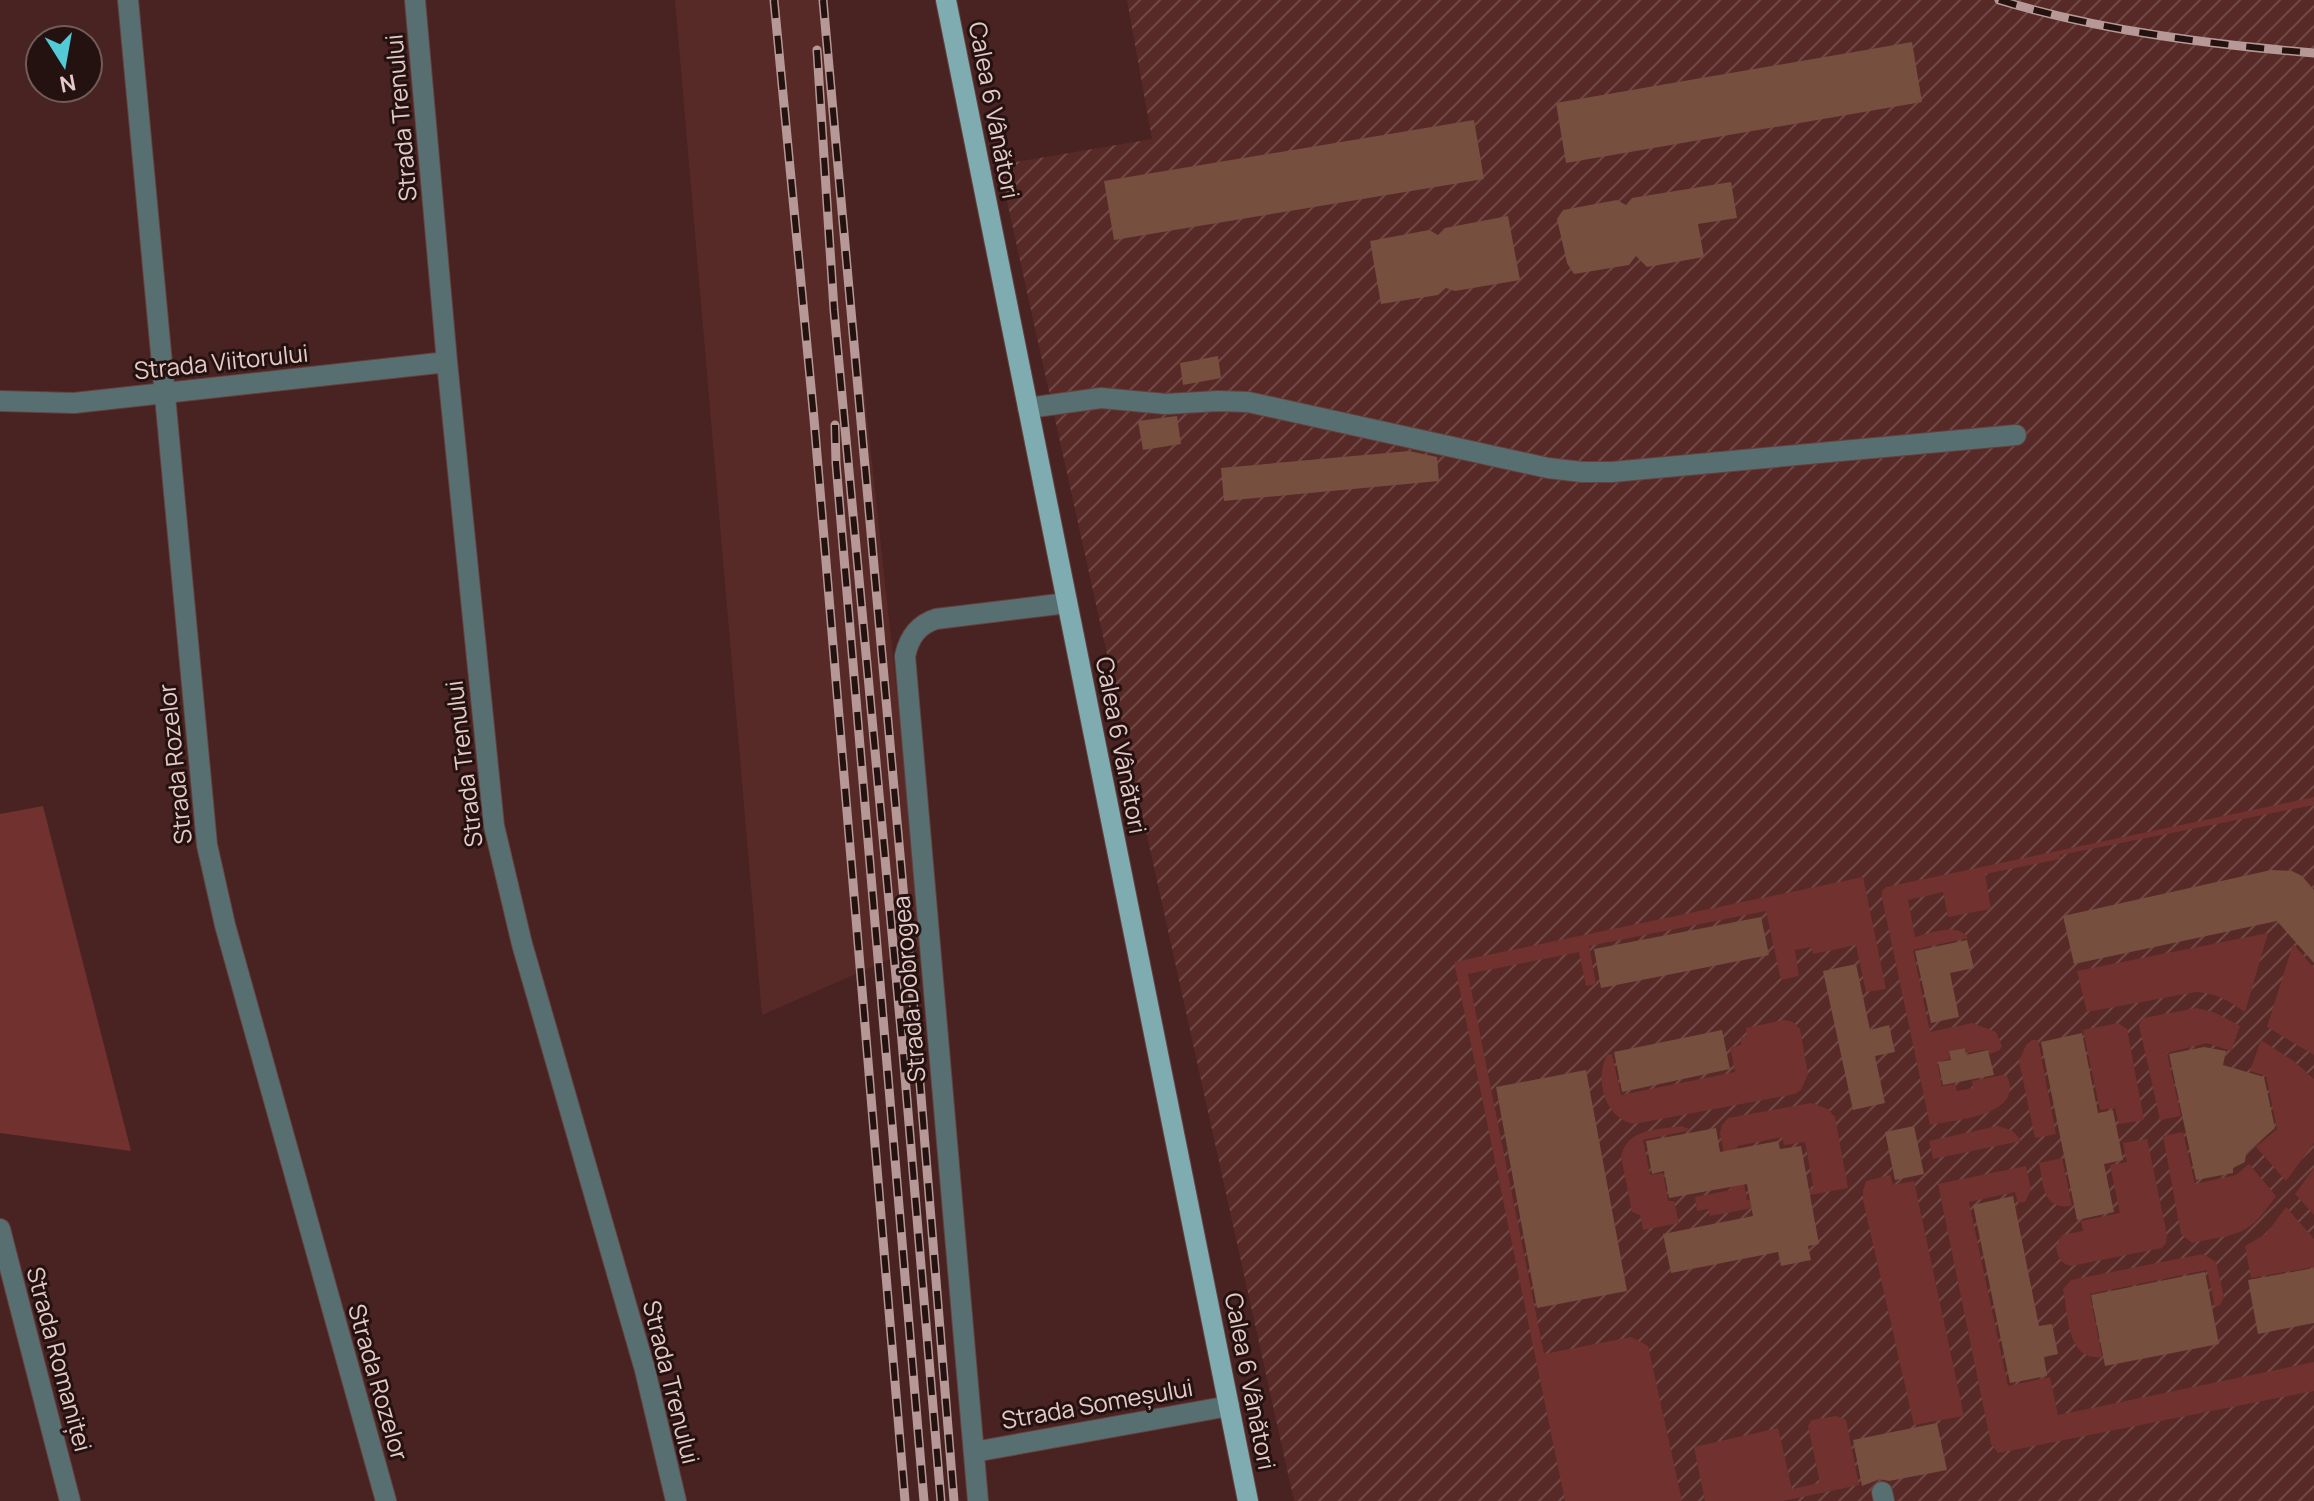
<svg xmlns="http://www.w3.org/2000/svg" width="2314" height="1501" font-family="Manrope,sans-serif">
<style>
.built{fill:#582a27}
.industrial{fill:url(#industrial-furrows)}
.green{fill:#71312f}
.building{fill:#764f3e}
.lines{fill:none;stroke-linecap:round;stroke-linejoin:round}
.minor-casing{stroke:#65413f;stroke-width:22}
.major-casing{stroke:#65413f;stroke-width:22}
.minor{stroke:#586f71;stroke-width:20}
.major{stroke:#7eacb1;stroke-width:20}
.rail-casing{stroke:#b69996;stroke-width:9}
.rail{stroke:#241211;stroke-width:6;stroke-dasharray:18;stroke-linecap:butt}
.labels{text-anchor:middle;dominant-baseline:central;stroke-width:6;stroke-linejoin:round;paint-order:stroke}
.street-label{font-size:24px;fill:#e5cbc8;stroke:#241211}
</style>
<defs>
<pattern id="industrial-furrows" width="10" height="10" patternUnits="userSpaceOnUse" patternTransform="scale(2)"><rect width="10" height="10" fill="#582a27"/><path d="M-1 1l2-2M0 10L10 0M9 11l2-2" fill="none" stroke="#704845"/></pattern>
</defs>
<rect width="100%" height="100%" fill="#492321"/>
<path class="built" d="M 675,0 L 822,0 L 924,944 L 762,1015 Z"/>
<path class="industrial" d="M 1127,0 L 2314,0 L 2314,1501 L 1294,1501 L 999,165 L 1152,139 Z"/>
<path class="green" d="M 2314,797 L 2314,805 L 2060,855 L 2060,859 L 1985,874 L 1991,909 L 1948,917 L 1943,892 L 1908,900 L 1915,937 C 1932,933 1957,922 1968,938 L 1913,950 L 1930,1032 L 1972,1023 L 1996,1032 L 2002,1046 L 2000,1050 L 1990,1054 L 1989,1049 L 1967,1053 L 1965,1048 L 1949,1051 L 1950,1059 L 1937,1062 L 1942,1086 L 1955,1084 L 1957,1091 L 1973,1088 L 1972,1081 L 2002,1075 L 2007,1076 C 2025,1116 1955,1120 1930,1125 L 1882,898 L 1882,891 L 1886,887 Z
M 43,806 L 131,1151 L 0,1133 L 0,814 Z
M 1863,877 L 1886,989 L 1866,992 L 1856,945 L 1813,954 L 1811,947 L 1795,950 L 1799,976 L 1781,980 L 1766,911 L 1589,946 L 1596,984 L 1586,986 L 1579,952 L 1468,974 L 1544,1354 L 1631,1337 L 1648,1346 L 1682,1501 L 1565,1501 L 1454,962 Z
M 2268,933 L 2245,1012 C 2229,1001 2216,993 2196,992 L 2087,1012 L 2077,971 Z
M 2293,944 L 2314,968 L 2314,1055 L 2267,1027 Z
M 2197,1008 L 2216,1013 L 2240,1026 L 2231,1051 L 2207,1043 L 2167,1053 L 2181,1116 L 2160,1120 L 2139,1025 L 2143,1018 Z
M 1784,1020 L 1793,1022 L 1800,1029 L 1808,1074 L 1801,1090 L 1795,1094 L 1634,1124 C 1605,1119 1594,1080 1607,1055 L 1612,1054 L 1621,1095 L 1735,1072 L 1730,1047 L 1741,1045 L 1741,1038 L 1747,1036 L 1746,1028 Z
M 2118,1023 L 2127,1029 L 2144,1120 L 2119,1124 L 2115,1108 L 2100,1110 L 2083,1030 Z
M 2032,1040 L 2038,1040 L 2056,1134 L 2035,1138 L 2019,1061 L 2026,1045 Z
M 2261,1040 L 2295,1062 L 2314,1079 L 2314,1143 L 2286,1181 L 2256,1147 L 2277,1129 L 2266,1076 L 2250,1071 Z
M 1811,1103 L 1828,1109 L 1835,1117 L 1848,1188 L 1799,1197 L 1798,1192 L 1814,1189 L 1805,1142 L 1784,1145 L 1782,1137 L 1737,1146 L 1747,1200 L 1779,1194 L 1780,1203 L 1710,1216 L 1708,1209 L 1697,1211 L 1695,1197 L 1731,1190 L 1720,1133 L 1722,1125 L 1728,1118 Z
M 1682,1126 L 1691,1130 L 1643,1140 L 1650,1175 L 1663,1173 L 1668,1201 L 1674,1201 L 1679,1223 L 1643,1230 L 1640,1215 L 1632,1212 L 1621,1157 C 1626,1128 1657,1130 1682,1126 Z
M 1998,1126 L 2013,1131 L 2021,1141 L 1933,1159 L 1929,1141 Z
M 2183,1132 L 2195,1184 L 2236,1175 L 2249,1164 L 2276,1196 C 2247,1238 2239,1233 2192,1243 L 2181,1234 L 2163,1136 Z
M 2147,1139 L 2167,1235 L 2166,1243 L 2162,1248 L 2071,1266 C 2060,1263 2058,1258 2056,1247 L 2062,1235 L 2083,1231 L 2081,1221 L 2120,1213 L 2110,1165 L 2127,1162 L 2123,1143 Z
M 2062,1158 L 2072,1206 C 2042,1210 2044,1186 2039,1163 Z
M 2026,1166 L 2031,1189 L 2025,1202 L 2018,1203 L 2015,1192 L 1969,1202 L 2008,1386 L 2050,1377 L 2058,1415 L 2314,1362 L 2314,1391 L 1998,1453 L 1991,1444 L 1938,1184 Z
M 2314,1168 L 2314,1215 L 2295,1194 Z
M 1890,1175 L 1893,1185 L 1914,1181 L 1964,1416 L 1914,1425 L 1863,1200 L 1863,1190 L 1866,1181 Z
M 2286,1207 L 2314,1239 L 2314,1267 L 2251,1278 L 2245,1246 L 2266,1234 Z
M 2203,1254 L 2216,1262 L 2224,1297 L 2220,1305 L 2215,1307 L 2207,1270 L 2090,1294 L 2102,1357 C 2066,1361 2069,1316 2063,1289 L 2071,1280 Z
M 1836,1416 L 1846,1420 L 1859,1485 L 1783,1501 L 1705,1501 L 1694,1447 L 1778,1428 L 1792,1489 L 1820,1483 L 1808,1426 L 1812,1420 Z"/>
<path class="building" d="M 1912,42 L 1922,102 L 1566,163 L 1556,103 Z
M 1474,120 L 1484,179 L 1114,240 L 1104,181 Z
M 1731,182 L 1737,218 L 1698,224 L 1704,257 L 1647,267 L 1636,256 L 1629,265 L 1574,274 L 1567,263 L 1557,219 L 1563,210 L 1617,200 L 1626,205 L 1632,198 Z
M 1508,216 L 1520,280 L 1455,291 L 1446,288 L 1438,295 L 1381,304 L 1370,241 L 1429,230 L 1438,235 L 1445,228 Z
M 1218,356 L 1221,378 L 1183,385 L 1180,363 Z
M 1177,416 L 1181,444 L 1143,450 L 1138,421 Z
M 1409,451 L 1437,457 L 1439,481 L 1224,501 L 1221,468 Z
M 2271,870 L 2292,871 L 2302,876 L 2314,890 L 2314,963 L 2277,921 L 2074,964 L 2063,916 Z
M 1761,917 L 1769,955 L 1601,988 L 1594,949 Z
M 1967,940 L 1974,968 L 1950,973 L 1959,1017 L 1931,1023 L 1915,951 Z
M 1856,964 L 1870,1030 L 1889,1025 L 1895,1052 L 1875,1056 L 1885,1103 L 1853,1110 L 1823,971 Z
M 1722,1030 L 1730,1069 L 1622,1092 L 1614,1052 Z
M 2082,1033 L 2098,1113 L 2113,1110 L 2123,1160 L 2104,1164 L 2114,1212 L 2077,1220 L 2041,1042 Z
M 2204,1047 L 2226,1051 L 2223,1065 L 2264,1077 L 2275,1128 L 2246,1153 L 2245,1162 L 2233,1168 L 2233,1173 L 2196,1180 L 2169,1054 Z
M 1965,1048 L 1966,1055 L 1988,1050 L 1994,1075 L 1943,1085 L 1938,1062 L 1951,1060 L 1949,1051 Z
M 1586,1070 L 1627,1291 L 1537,1308 L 1496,1087 Z
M 1914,1126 L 1924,1174 L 1895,1180 L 1885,1132 Z
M 1716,1128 L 1720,1152 L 1778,1141 L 1780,1149 L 1801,1146 L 1819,1244 L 1808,1246 L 1811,1260 L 1781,1266 L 1778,1252 L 1671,1273 L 1663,1234 L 1753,1216 L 1747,1184 L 1669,1198 L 1664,1171 L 1652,1174 L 1646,1141 Z
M 2013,1196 L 2039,1326 L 2052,1324 L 2058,1354 L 2044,1357 L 2047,1376 L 2010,1383 L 1973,1205 Z
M 2314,1268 L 2314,1323 L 2258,1334 L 2248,1280 Z
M 2205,1272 L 2219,1344 L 2105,1366 L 2091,1295 Z
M 1937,1423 L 1947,1470 L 1889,1481 L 1880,1479 L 1862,1486 L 1853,1440 Z"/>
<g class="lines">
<defs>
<path id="minor" d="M 128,0 L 207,845 L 225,925 L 386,1501
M 415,0 L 447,362 L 494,826 L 522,944 L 645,1370 L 676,1501
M 0,401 L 74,403 L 447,362
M 1028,408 L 1101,398 L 1166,404 L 1218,401 L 1248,402 L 1548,468 L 1582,472 L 1612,472 L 2016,435
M 0,1229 L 70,1501
M 974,1452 L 1229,1406
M 1882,1492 L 1884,1501
M 978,1501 L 905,656 C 909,638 917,625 936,619 L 1067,603"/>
<path id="major" d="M 946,0 L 1248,1501"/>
</defs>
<use href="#minor" class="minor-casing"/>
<use href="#major" class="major-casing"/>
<use href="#minor" class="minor"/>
<use href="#major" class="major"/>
<defs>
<path id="rail" d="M 774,0 L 814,419 L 905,1501
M 823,0 L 914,1010 L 954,1501
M 1999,0 C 2102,31 2207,44 2314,53
M 817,50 L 834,310 L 902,1041 L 941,1501
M 835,425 L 836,463 L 924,1501"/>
</defs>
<use href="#rail" class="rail-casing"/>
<use href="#rail" class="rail"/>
</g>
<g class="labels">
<g class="street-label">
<text transform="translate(995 110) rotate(79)">Calea 6 Vânători</text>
<text transform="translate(400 118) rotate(-95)">Strada Trenului</text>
<text transform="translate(221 361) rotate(-6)">Strada Viitorului</text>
<text transform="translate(1122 745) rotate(79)">Calea 6 Vânători</text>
<text transform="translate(174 764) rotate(-96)">Strada Rozelor</text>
<text transform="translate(463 764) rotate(-97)">Strada Trenului</text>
<text transform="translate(908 989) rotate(-95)">Strada Dobrogea</text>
<text transform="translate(60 1359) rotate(75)">Strada Romaniței</text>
<text transform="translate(1251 1381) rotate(79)">Calea 6 Vânători</text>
<text transform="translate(379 1382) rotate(74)">Strada Rozelor</text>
<text transform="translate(672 1382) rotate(76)">Strada Trenului</text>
<text transform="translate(1097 1403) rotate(-10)">Strada Someșului</text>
</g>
</g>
<g transform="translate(64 64) rotate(169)"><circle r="38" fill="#241211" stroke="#715c5a" stroke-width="2"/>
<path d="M0-6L14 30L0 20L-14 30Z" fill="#52cbd7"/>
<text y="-12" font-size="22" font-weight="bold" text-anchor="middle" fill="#e5cbc8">N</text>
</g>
</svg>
